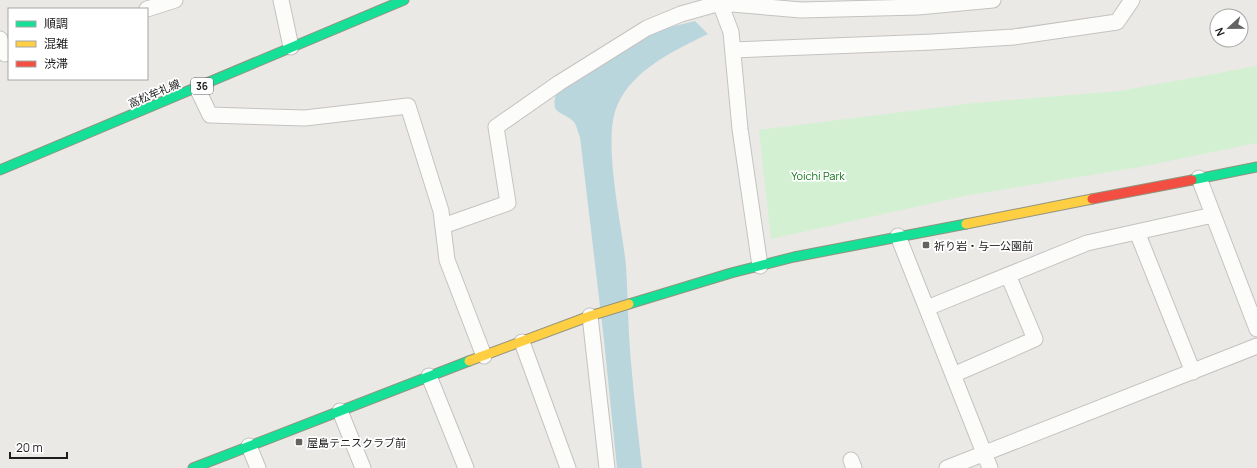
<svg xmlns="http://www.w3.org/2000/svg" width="1257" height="468" font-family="Manrope,'Noto Sans JP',sans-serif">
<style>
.park{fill:#d4f0d3}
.water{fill:#bad6dd}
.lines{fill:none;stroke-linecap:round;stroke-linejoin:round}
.street-casing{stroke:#c4c3c1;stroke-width:17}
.fast-casing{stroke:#92937e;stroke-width:11}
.slow-casing{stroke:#92937e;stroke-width:11}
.jam-casing{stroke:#92937e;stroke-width:11}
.street{stroke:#fcfcfb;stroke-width:15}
.fast{stroke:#16e098;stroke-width:9}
.slow{stroke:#ffcf43;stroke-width:9}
.jam{stroke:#f24e42;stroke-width:9}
.poi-dot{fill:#656463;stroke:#fff;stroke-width:1.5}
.labels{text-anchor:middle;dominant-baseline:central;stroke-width:3.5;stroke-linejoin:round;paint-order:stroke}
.shield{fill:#fff;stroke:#616161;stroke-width:1}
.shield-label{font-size:10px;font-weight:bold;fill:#1d1d1d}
.street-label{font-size:11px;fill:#1d1d1d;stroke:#fff}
.park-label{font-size:11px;fill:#117517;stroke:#fff}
.poi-label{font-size:11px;fill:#1d1d1d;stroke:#fff;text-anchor:start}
</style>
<rect width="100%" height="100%" fill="#ebe9e5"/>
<path class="park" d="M 1257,66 L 1257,143 L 1140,167 L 965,196 L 771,239 L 759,130 L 974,103 L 1119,91 Z"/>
<path class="water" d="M 695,21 L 708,34 C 675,50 632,70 617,106 C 602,141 622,225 626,265 C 628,298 628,330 631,362 C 634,398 638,433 642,468 L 617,468 L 604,340 L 580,137 C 578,133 577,126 574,122 C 562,110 550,116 556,94 L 644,37 L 670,27 Z"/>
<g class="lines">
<defs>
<path id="street" d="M 281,0 L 291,47
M 718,0 L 720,3 L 801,10 L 918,7 L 993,0
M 147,9 L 175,0
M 0,39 L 5,54
M 733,50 L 933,42 L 1014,37 L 1117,22 L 1132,0
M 197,88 L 210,115 L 305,118 L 408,106 L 441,211 L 447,260 L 484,356
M 1199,178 L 1257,329
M 443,226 L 508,203 L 496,127 L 559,83 L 647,28 L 681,14 L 720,3 L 731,32 L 740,129 L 760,266
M 1137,232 L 1193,372
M 898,236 L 990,468
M 927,308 L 1087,243 L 1213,215
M 590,316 L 607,468
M 522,342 L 568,468
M 953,375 L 1035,339 L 1008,275
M 429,376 L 466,468
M 340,411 L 363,468
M 249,446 L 258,468
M 851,460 L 854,468
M 947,468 L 1257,346"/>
<path id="fast" d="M 0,170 L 404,0
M 1192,180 L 1257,167
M 629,304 L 731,273 L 794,257 L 966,224
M 193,468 L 469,361"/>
<path id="slow" d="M 966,224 L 1092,199
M 469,361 L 590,316 L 629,304"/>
<path id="jam" d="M 1092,199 L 1192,180"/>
</defs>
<use href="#street" class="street-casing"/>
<use href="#fast" class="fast-casing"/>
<use href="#slow" class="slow-casing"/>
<use href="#jam" class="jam-casing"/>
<use href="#street" class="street"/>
<use href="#fast" class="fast"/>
<use href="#slow" class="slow"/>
<use href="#jam" class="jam"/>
</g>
<g class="poi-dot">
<rect x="922" y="241" width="8" height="8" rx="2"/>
<rect x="295" y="438" width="8" height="8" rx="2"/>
</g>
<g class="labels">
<rect class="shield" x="191" y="78" width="22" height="16" rx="3"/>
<g class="shield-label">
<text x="202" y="86">36</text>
</g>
<g class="street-label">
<text transform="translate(154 93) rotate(-23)">高松牟礼線</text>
</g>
<g class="park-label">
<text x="818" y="175">Yoichi Park</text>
</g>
<g class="poi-label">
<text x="934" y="245">祈り岩・与一公園前</text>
<text x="307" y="442">屋島テニスクラブ前</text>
</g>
</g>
<rect x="8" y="8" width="140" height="72" fill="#ffffff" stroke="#a5a5a5"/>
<rect x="16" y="21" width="20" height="6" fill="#16e098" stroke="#a5a5a5"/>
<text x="44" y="28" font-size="12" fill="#1d1d1d">順調</text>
<rect x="16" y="41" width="20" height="6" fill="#ffcf43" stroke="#a5a5a5"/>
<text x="44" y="48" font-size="12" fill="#1d1d1d">混雑</text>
<rect x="16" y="61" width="20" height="6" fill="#f24e42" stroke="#a5a5a5"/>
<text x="44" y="68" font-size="12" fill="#1d1d1d">渋滞</text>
<g transform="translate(1229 28) rotate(248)"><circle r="19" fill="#ffffff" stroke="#a5a5a5"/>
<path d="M0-3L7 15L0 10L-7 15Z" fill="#656463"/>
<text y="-6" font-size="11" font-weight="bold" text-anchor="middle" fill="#1d1d1d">N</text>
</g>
<path d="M10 452v6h57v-6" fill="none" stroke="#1d1d1d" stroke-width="2"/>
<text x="16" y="452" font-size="12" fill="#1d1d1d" stroke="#ffffff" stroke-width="3" paint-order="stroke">20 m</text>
</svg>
